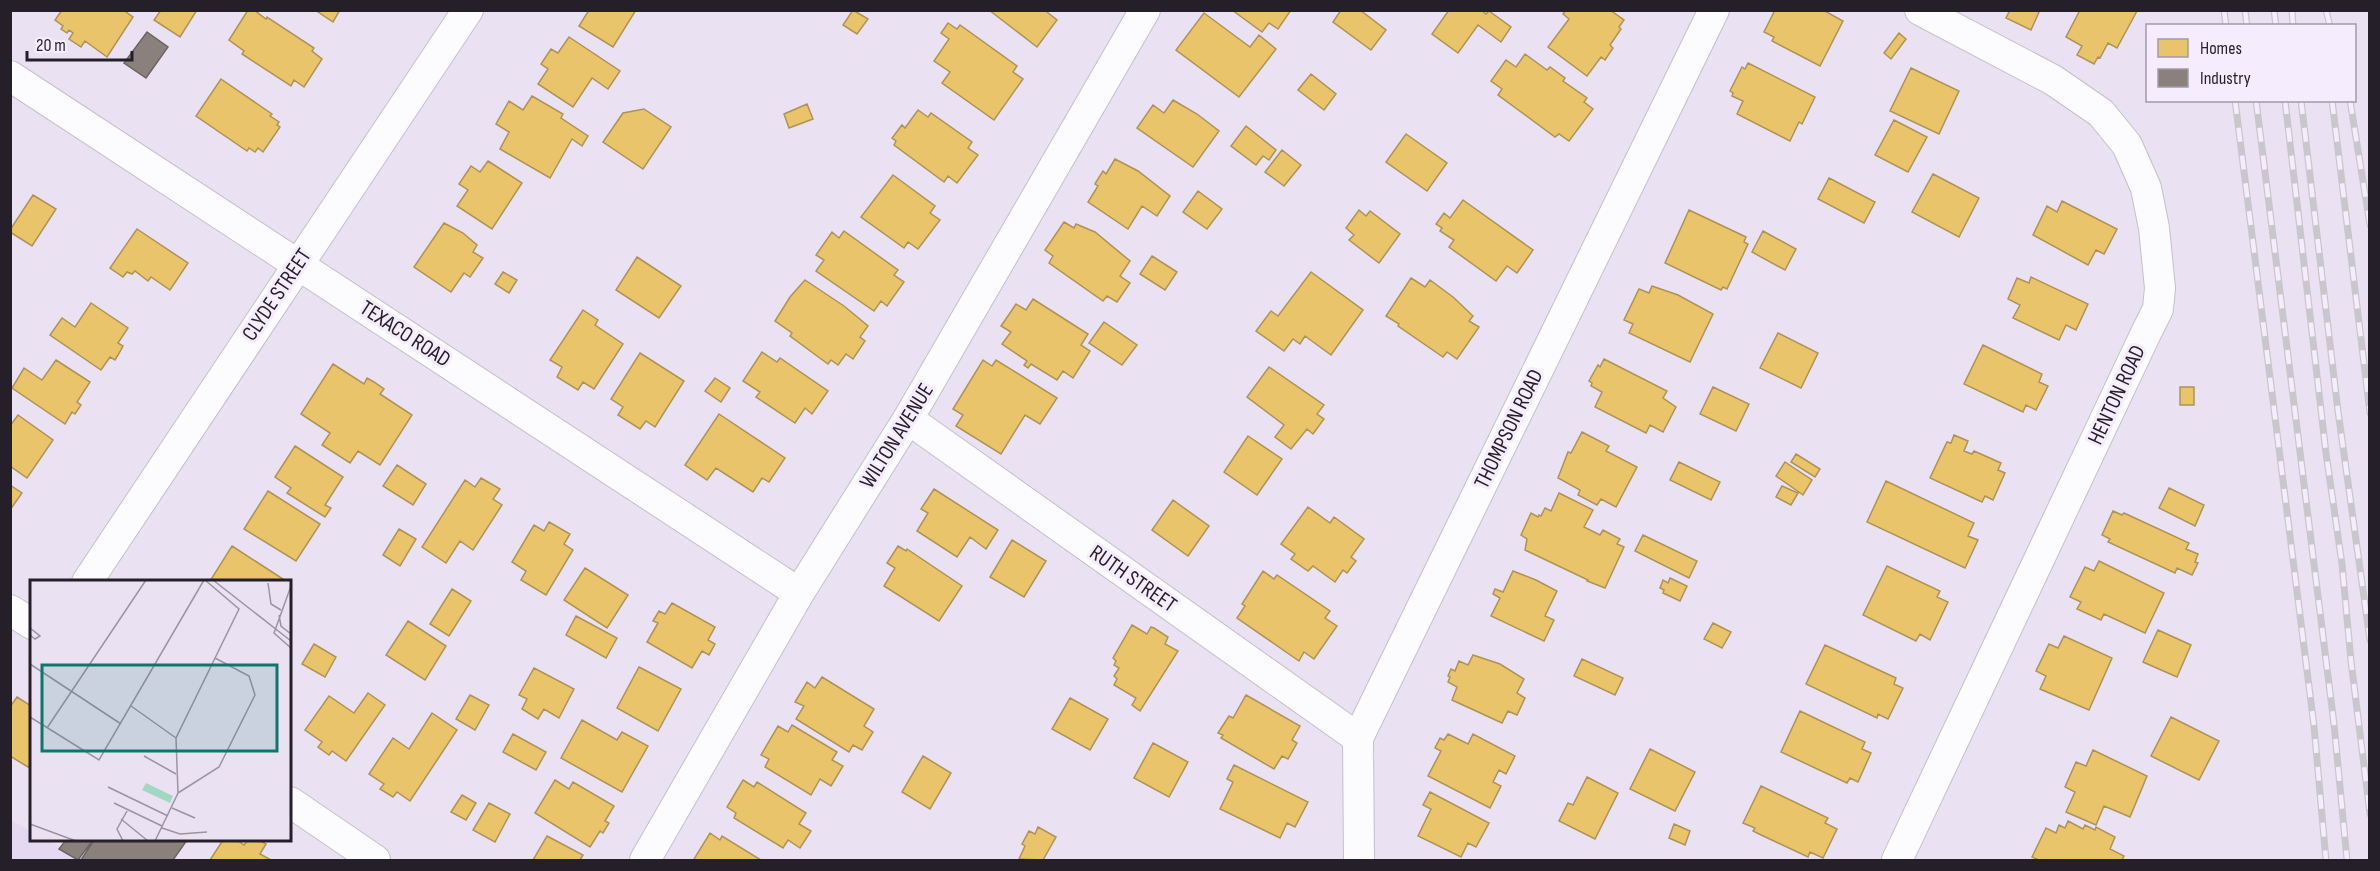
<svg xmlns="http://www.w3.org/2000/svg" width="2380" height="871" font-family="'Sofia Sans Condensed',sans-serif">
<style>
.built{fill:#e5d8f1}
.homes{fill:#e9c46a;stroke:#ae9256;stroke-width:1.5}
.industry{fill:#8a817c;stroke:#6b6463;stroke-width:1.5}
.lines{fill:none;stroke-linecap:round;stroke-linejoin:round}
.minor-casing{stroke:#c5bfcb;stroke-width:32}
.minor{stroke:#fcfbfd;stroke-width:30}
.rail-casing{stroke:#cac7cc;stroke-width:7}
.rail{stroke:#f5ecfd;stroke-width:4.5;stroke-dasharray:14;stroke-linecap:butt}
.labels{text-anchor:middle;dominant-baseline:central;stroke-width:6;stroke-linejoin:round;paint-order:stroke}
.street-label{font-size:22px;fill:#241f29;stroke:#f5ecfd}
.inset-road{fill:none;stroke:#9b94a2;stroke-width:1.5}
.view{fill:#0f766e;fill-opacity:0.15;stroke:#0f766e;stroke-width:3}
.inset-edge{fill:none;stroke:#241f29;stroke-width:3}
</style>
<rect width="100%" height="100%" fill="#eae2f2"/>
<path class="built" d="M 10,820 L 31,831 L 32,840 L 47,840 L 87,860 L 11,860 Z"/>
<path class="homes" d="M 62,10 L 123,10 L 133,17 L 107,57 L 85,41 L 81,47 L 69,39 L 73,33 L 69,30 L 67,33 L 61,29 L 63,26 L 55,20 Z
M 161,10 L 197,10 L 180,37 L 154,20 Z
M 248,10 L 254,10 L 266,19 L 267,17 L 314,48 L 312,51 L 322,59 L 304,87 L 294,80 L 291,86 L 242,54 L 244,51 L 229,40 Z
M 315,10 L 340,10 L 333,22 Z
M 589,10 L 636,10 L 613,47 L 579,26 Z
M 853,10 L 868,19 L 857,34 L 843,25 Z
M 989,10 L 1049,10 L 1047,12 L 1057,20 L 1037,47 Z
M 1232,10 L 1291,10 L 1278,29 L 1269,23 L 1262,32 Z
M 1341,10 L 1360,10 L 1386,30 L 1371,50 L 1333,22 Z
M 1449,10 L 1481,10 L 1486,14 L 1489,11 L 1511,27 L 1501,42 L 1478,25 L 1458,53 L 1432,34 Z
M 1566,10 L 1610,10 L 1624,20 L 1619,27 L 1621,29 L 1610,45 L 1613,48 L 1605,60 L 1601,57 L 1587,76 L 1548,47 L 1569,19 L 1563,14 Z
M 1823,10 L 1843,21 L 1820,66 L 1772,41 L 1774,37 L 1764,32 L 1775,10 Z
M 2010,10 L 2040,10 L 2031,30 L 2006,18 Z
M 2080,10 L 2136,10 L 2137,11 L 2117,48 L 2108,43 L 2100,58 L 2098,57 L 2094,64 L 2077,55 L 2082,46 L 2066,37 Z
M 1204,13 L 1250,47 L 1259,35 L 1276,49 L 1239,97 L 1176,50 Z
M 948,23 L 957,29 L 960,25 L 1017,66 L 1013,72 L 1023,79 L 994,120 L 942,83 L 950,72 L 934,61 L 949,39 L 941,33 Z
M 1899,33 L 1906,39 L 1891,59 L 1884,53 Z
M 569,37 L 620,71 L 608,89 L 592,78 L 573,107 L 538,84 L 548,69 L 541,64 L 551,49 L 558,53 Z
M 1525,54 L 1547,70 L 1550,67 L 1565,78 L 1563,81 L 1587,98 L 1584,102 L 1593,109 L 1569,141 L 1559,134 L 1555,137 L 1498,95 L 1502,89 L 1491,81 L 1506,60 L 1516,67 Z
M 1748,63 L 1815,97 L 1802,124 L 1799,122 L 1790,141 L 1737,114 L 1743,101 L 1732,96 L 1733,93 L 1730,91 L 1742,67 L 1745,69 Z
M 1911,68 L 1959,91 L 1939,134 L 1890,111 Z
M 1311,74 L 1336,94 L 1324,110 L 1298,90 Z
M 221,79 L 272,114 L 270,116 L 279,122 L 277,125 L 280,127 L 263,152 L 258,148 L 255,152 L 249,148 L 247,151 L 196,116 Z
M 532,96 L 563,114 L 561,118 L 588,136 L 582,146 L 572,139 L 550,178 L 500,149 L 509,132 L 496,124 L 509,101 L 523,110 Z
M 1173,100 L 1197,114 L 1219,131 L 1193,167 L 1137,128 L 1153,105 L 1164,113 Z
M 807,104 L 813,119 L 789,128 L 784,114 Z
M 644,109 L 671,127 L 643,169 L 603,142 L 623,113 Z
M 918,110 L 928,117 L 931,113 L 972,142 L 968,148 L 978,155 L 957,183 L 948,176 L 944,182 L 894,145 L 896,141 L 892,138 L 902,125 L 905,128 Z
M 1894,120 L 1927,137 L 1908,172 L 1875,155 Z
M 1246,126 L 1276,150 L 1269,160 L 1263,156 L 1256,165 L 1231,146 Z
M 1406,134 L 1447,163 L 1427,191 L 1386,162 Z
M 1282,150 L 1301,165 L 1284,186 L 1265,172 Z
M 1115,159 L 1138,171 L 1170,196 L 1157,216 L 1142,206 L 1128,229 L 1088,202 L 1098,186 L 1095,184 L 1096,182 L 1103,171 L 1106,174 Z
M 488,161 L 522,183 L 492,229 L 457,206 L 468,190 L 459,184 L 471,166 L 480,172 Z
M 1933,174 L 1979,198 L 1959,237 L 1912,212 Z
M 893,175 L 935,206 L 930,213 L 940,220 L 918,249 L 908,242 L 904,248 L 861,217 Z
M 1829,178 L 1875,202 L 1864,223 L 1818,199 Z
M 1198,191 L 1222,209 L 1207,229 L 1183,212 Z
M 33,195 L 56,209 L 32,246 L 10,232 L 10,230 Z
M 1463,200 L 1533,250 L 1517,273 L 1507,266 L 1496,281 L 1449,247 L 1454,240 L 1440,231 L 1442,228 L 1436,224 L 1444,213 L 1450,218 Z
M 2062,201 L 2117,229 L 2104,254 L 2096,250 L 2088,265 L 2033,235 L 2047,206 L 2057,212 Z
M 1359,210 L 1366,216 L 1370,211 L 1400,234 L 1379,263 L 1349,240 L 1354,235 L 1346,228 Z
M 1689,210 L 1746,237 L 1744,242 L 1748,244 L 1727,289 L 1723,287 L 1721,290 L 1665,263 Z
M 1064,222 L 1074,228 L 1076,224 L 1095,232 L 1130,261 L 1120,276 L 1130,283 L 1117,302 L 1107,296 L 1103,301 L 1049,263 L 1053,256 L 1045,250 Z
M 444,223 L 463,233 L 477,245 L 473,252 L 483,258 L 470,277 L 464,273 L 451,292 L 414,267 Z
M 137,229 L 188,263 L 170,290 L 151,277 L 148,281 L 135,271 L 132,274 L 127,272 L 123,277 L 110,268 Z
M 844,231 L 898,270 L 894,275 L 904,282 L 887,306 L 881,301 L 874,311 L 816,271 L 824,260 L 816,255 L 832,232 L 839,238 Z
M 1763,231 L 1796,249 L 1785,270 L 1752,252 Z
M 1152,256 L 1177,272 L 1165,290 L 1140,274 Z
M 637,257 L 681,286 L 659,318 L 616,290 Z
M 503,272 L 517,280 L 509,293 L 495,284 Z
M 1311,272 L 1363,310 L 1331,355 L 1305,336 L 1300,344 L 1293,339 L 1284,351 L 1256,331 L 1271,311 L 1278,316 Z
M 2031,277 L 2088,304 L 2076,330 L 2066,325 L 2059,340 L 2013,318 L 2020,305 L 2008,299 L 2017,278 L 2029,283 Z
M 1411,278 L 1425,287 L 1430,280 L 1453,297 L 1473,316 L 1469,321 L 1479,327 L 1457,359 L 1447,352 L 1443,357 L 1398,326 L 1399,324 L 1386,316 Z
M 805,280 L 844,306 L 868,326 L 860,337 L 865,341 L 853,359 L 846,354 L 838,365 L 831,360 L 828,364 L 790,336 L 792,333 L 775,321 L 790,297 Z
M 1652,286 L 1678,295 L 1713,314 L 1690,362 L 1629,333 L 1633,324 L 1624,320 L 1639,289 L 1649,293 Z
M 1033,299 L 1088,334 L 1081,345 L 1090,351 L 1073,378 L 1063,371 L 1057,380 L 1031,364 L 1028,368 L 1024,365 L 1027,361 L 1002,344 L 1011,332 L 1001,326 L 1010,313 L 1016,304 L 1026,310 Z
M 91,303 L 128,328 L 118,343 L 123,346 L 118,355 L 115,360 L 110,357 L 101,370 L 50,335 L 62,318 L 75,327 Z
M 583,310 L 598,320 L 595,325 L 623,344 L 594,389 L 583,382 L 578,390 L 557,377 L 562,367 L 550,360 Z
M 1104,322 L 1137,345 L 1122,365 L 1089,343 Z
M 1778,333 L 1818,353 L 1801,388 L 1760,368 Z
M 1983,345 L 2042,374 L 2039,382 L 2048,386 L 2036,410 L 2026,405 L 2023,412 L 1964,384 Z
M 762,352 L 777,362 L 780,358 L 828,391 L 812,414 L 805,408 L 795,423 L 756,397 L 760,392 L 743,381 Z
M 640,353 L 684,381 L 655,427 L 646,421 L 640,429 L 618,415 L 623,407 L 611,399 Z
M 1604,359 L 1667,391 L 1663,398 L 1676,407 L 1663,432 L 1650,425 L 1646,433 L 1595,407 L 1602,392 L 1591,386 L 1592,383 L 1589,381 L 1598,365 L 1600,367 Z
M 56,360 L 90,382 L 77,402 L 81,405 L 75,414 L 72,412 L 65,424 L 12,388 L 24,368 L 42,380 Z
M 983,360 L 992,366 L 996,360 L 1057,398 L 1040,424 L 1025,415 L 1001,454 L 956,426 L 963,415 L 953,409 Z
M 333,364 L 364,384 L 367,378 L 374,382 L 384,389 L 380,394 L 412,415 L 380,465 L 358,451 L 350,463 L 322,445 L 330,433 L 301,414 Z
M 1269,367 L 1324,405 L 1317,414 L 1324,419 L 1313,434 L 1307,429 L 1291,449 L 1275,437 L 1284,425 L 1247,397 Z
M 715,378 L 730,388 L 721,402 L 705,391 Z
M 1713,387 L 1749,404 L 1736,431 L 1700,414 Z
M 2180,387 L 2194,387 L 2194,405 L 2180,405 Z
M 719,414 L 785,458 L 769,482 L 762,478 L 753,492 L 716,468 L 707,480 L 685,465 Z
M 18,415 L 53,440 L 27,478 L 10,466 L 10,426 Z
M 1582,432 L 1609,446 L 1606,451 L 1637,467 L 1616,507 L 1601,499 L 1597,505 L 1578,495 L 1580,490 L 1558,478 L 1568,452 L 1571,453 Z
M 1954,435 L 1968,441 L 1964,451 L 1972,454 L 1974,451 L 2001,463 L 1998,470 L 2005,473 L 1993,500 L 1985,496 L 1982,502 L 1930,478 L 1947,442 L 1951,443 Z
M 1248,436 L 1282,459 L 1257,495 L 1224,472 Z
M 295,446 L 343,477 L 325,505 L 331,508 L 325,517 L 287,493 L 291,488 L 275,477 Z
M 1796,454 L 1820,469 L 1815,477 L 1791,462 Z
M 1679,462 L 1720,482 L 1711,500 L 1670,480 Z
M 1785,462 L 1812,480 L 1803,495 L 1776,476 Z
M 397,465 L 426,484 L 413,505 L 383,486 Z
M 481,478 L 500,489 L 493,499 L 502,505 L 473,550 L 460,541 L 446,563 L 422,547 L 465,480 L 475,487 Z
M 1886,481 L 1974,523 L 1968,536 L 1978,540 L 1965,568 L 1867,522 Z
M 10,485 L 22,493 L 10,510 Z
M 1782,486 L 1798,493 L 1791,505 L 1776,497 Z
M 2169,488 L 2204,505 L 2195,526 L 2159,508 Z
M 934,489 L 998,530 L 986,549 L 970,537 L 957,557 L 917,531 L 928,513 L 921,509 Z
M 268,491 L 320,524 L 296,561 L 244,529 Z
M 1559,493 L 1593,510 L 1584,527 L 1600,535 L 1603,530 L 1620,539 L 1617,544 L 1624,547 L 1605,588 L 1587,581 L 1588,580 L 1525,550 L 1527,539 L 1521,535 L 1531,513 L 1538,517 L 1539,515 L 1541,516 L 1545,508 L 1551,511 Z
M 1173,500 L 1209,526 L 1188,556 L 1152,530 Z
M 1308,507 L 1330,523 L 1334,517 L 1364,539 L 1351,557 L 1356,561 L 1347,573 L 1343,570 L 1335,582 L 1313,566 L 1308,571 L 1291,559 L 1295,554 L 1281,544 Z
M 2113,511 L 2122,515 L 2124,513 L 2189,543 L 2186,549 L 2198,554 L 2195,562 L 2198,563 L 2192,575 L 2177,568 L 2175,573 L 2108,542 L 2110,539 L 2102,535 Z
M 549,522 L 570,534 L 564,544 L 573,550 L 546,595 L 521,580 L 526,571 L 512,562 L 534,525 L 544,531 Z
M 399,529 L 416,539 L 400,566 L 383,555 Z
M 1643,535 L 1697,561 L 1689,578 L 1635,551 Z
M 1012,540 L 1046,561 L 1024,597 L 990,577 Z
M 232,546 L 283,579 L 281,582 L 210,581 Z
M 898,546 L 906,551 L 907,549 L 962,586 L 939,621 L 884,586 L 895,568 L 887,563 Z
M 2099,561 L 2164,593 L 2145,633 L 2104,614 L 2101,620 L 2077,609 L 2081,602 L 2070,597 L 2085,567 L 2094,571 Z
M 1887,566 L 1940,591 L 1937,597 L 1948,602 L 1930,640 L 1920,634 L 1916,641 L 1863,615 Z
M 585,568 L 628,595 L 607,628 L 564,600 Z
M 1263,571 L 1274,579 L 1277,575 L 1330,611 L 1325,618 L 1337,626 L 1314,659 L 1304,652 L 1299,661 L 1237,618 L 1245,606 L 1242,604 Z
M 1513,571 L 1536,580 L 1557,591 L 1545,616 L 1554,620 L 1544,641 L 1491,616 L 1500,598 L 1493,594 L 1495,589 L 1503,592 Z
M 1670,578 L 1687,586 L 1680,601 L 1663,593 L 1664,590 L 1660,588 L 1663,580 L 1668,583 Z
M 452,589 L 471,601 L 449,636 L 430,624 Z
M 672,603 L 715,627 L 708,640 L 715,644 L 709,655 L 702,651 L 692,668 L 647,642 L 658,623 L 653,621 L 659,611 L 665,614 Z
M 576,616 L 617,638 L 606,658 L 566,635 Z
M 408,621 L 446,646 L 425,680 L 386,655 Z
M 1713,623 L 1731,632 L 1722,648 L 1704,639 Z
M 1132,625 L 1147,634 L 1151,627 L 1154,628 L 1168,637 L 1165,644 L 1178,651 L 1140,711 L 1132,705 L 1136,698 L 1114,685 L 1117,679 L 1114,676 L 1119,668 L 1114,665 L 1116,661 L 1113,658 Z
M 2158,630 L 2191,645 L 2177,677 L 2143,662 Z
M 2064,636 L 2112,658 L 2089,710 L 2040,689 L 2046,676 L 2036,671 L 2049,644 L 2058,648 Z
M 314,644 L 336,657 L 325,677 L 302,664 Z
M 1825,645 L 1896,678 L 1894,684 L 1903,688 L 1888,719 L 1878,714 L 1877,718 L 1806,684 Z
M 1473,655 L 1500,664 L 1524,679 L 1517,693 L 1525,698 L 1517,715 L 1508,711 L 1502,723 L 1452,700 L 1457,687 L 1448,682 L 1450,677 L 1448,676 L 1451,669 L 1455,671 L 1459,661 L 1468,665 Z
M 1582,659 L 1623,678 L 1615,695 L 1574,676 Z
M 639,667 L 681,689 L 658,731 L 617,708 Z
M 534,668 L 574,689 L 559,718 L 544,709 L 538,719 L 522,709 L 527,699 L 519,695 Z
M 822,677 L 874,709 L 864,726 L 873,732 L 862,750 L 853,745 L 849,752 L 796,719 L 804,706 L 795,702 L 807,682 L 815,688 Z
M 368,693 L 385,705 L 346,761 L 332,751 L 329,755 L 318,747 L 322,742 L 305,730 L 329,696 L 354,713 Z
M 470,695 L 489,705 L 475,730 L 456,719 Z
M 1246,695 L 1300,726 L 1292,740 L 1297,743 L 1288,759 L 1282,756 L 1274,769 L 1221,738 L 1223,735 L 1218,733 L 1229,716 L 1233,718 Z
M 17,697 L 31,706 L 32,704 L 32,763 L 28,767 L 10,756 L 10,707 Z
M 1070,698 L 1108,719 L 1090,750 L 1052,729 Z
M 1800,711 L 1865,742 L 1862,749 L 1871,753 L 1858,782 L 1850,778 L 1847,783 L 1781,752 Z
M 432,713 L 457,730 L 410,801 L 397,792 L 393,797 L 380,789 L 384,784 L 369,774 L 393,738 L 409,749 Z
M 2171,717 L 2219,741 L 2199,780 L 2151,756 Z
M 582,720 L 617,740 L 622,732 L 648,746 L 622,792 L 561,758 Z
M 792,725 L 837,752 L 832,760 L 843,766 L 831,786 L 820,779 L 811,795 L 765,767 L 769,759 L 761,755 L 778,726 L 788,732 Z
M 513,734 L 546,752 L 536,770 L 503,752 Z
M 1448,734 L 1468,744 L 1473,734 L 1515,756 L 1506,774 L 1499,770 L 1493,782 L 1501,786 L 1490,808 L 1428,776 L 1441,751 L 1435,748 L 1440,738 L 1444,740 Z
M 1153,743 L 1188,762 L 1169,797 L 1134,778 Z
M 1650,749 L 1695,772 L 1675,811 L 1630,789 Z
M 2093,750 L 2147,776 L 2130,817 L 2104,806 L 2096,825 L 2066,812 L 2075,792 L 2065,787 L 2076,762 L 2086,766 Z
M 923,756 L 951,773 L 930,809 L 902,792 Z
M 1234,765 L 1308,802 L 1295,827 L 1287,823 L 1280,838 L 1220,809 L 1233,782 L 1227,779 Z
M 1587,777 L 1618,793 L 1595,839 L 1559,821 L 1568,803 L 1573,805 Z
M 555,780 L 569,789 L 573,782 L 614,806 L 605,821 L 609,823 L 603,833 L 600,831 L 590,847 L 535,813 Z
M 743,780 L 754,787 L 757,782 L 806,813 L 799,824 L 811,831 L 800,848 L 788,840 L 783,848 L 734,818 L 736,813 L 727,807 Z
M 1761,786 L 1828,818 L 1825,823 L 1837,829 L 1823,858 L 1810,852 L 1808,857 L 1759,834 L 1753,831 L 1755,828 L 1743,823 Z
M 1430,792 L 1489,823 L 1476,847 L 1468,843 L 1461,857 L 1418,836 L 1431,809 L 1423,805 Z
M 462,795 L 476,803 L 466,820 L 451,812 Z
M 489,803 L 510,814 L 495,842 L 473,830 Z
M 2068,821 L 2083,829 L 2085,825 L 2095,830 L 2096,827 L 2115,837 L 2110,849 L 2124,856 L 2122,860 L 2039,860 L 2032,857 L 2046,828 L 2056,833 L 2059,825 L 2065,828 Z
M 1674,824 L 1690,831 L 1685,845 L 1669,838 Z
M 1038,827 L 1056,837 L 1043,860 L 1019,859 L 1025,846 L 1022,844 L 1029,831 L 1035,834 Z
M 710,833 L 720,840 L 722,836 L 761,860 L 697,860 L 694,859 Z
M 547,836 L 583,855 L 580,860 L 533,860 Z
M 223,840 L 237,840 L 244,845 L 248,840 L 259,840 L 266,844 L 260,854 L 271,860 L 210,860 Z"/>
<path class="industry" d="M 147,32 L 168,47 L 146,78 L 124,63 Z
M 66,840 L 93,840 L 78,860 L 59,849 Z
M 94,840 L 187,840 L 173,860 L 81,860 Z"/>
<g class="lines">
<defs>
<path id="minor" d="M 10,76 L 799,593
M 908,419 L 1358,738
M 87,582 L 468,10
M 10,610 L 32,624
M 290,802 L 375,860
M 645,860 L 799,593 L 908,419 L 1145,10
M 1359,860 L 1358,738 L 1714,10
M 1897,860 L 2146,333 L 2158,309 L 2160,288 L 2154,228 L 2146,188 L 2127,145 L 2101,113 L 2053,80 L 1920,10"/>
</defs>
<use href="#minor" class="minor-casing"/>
<use href="#minor" class="minor"/>
<defs>
<path id="rail" d="M 2224,10 L 2226,26
M 2245,10 L 2247,26
M 2274,10 L 2276,26
M 2292,10 L 2293,26
M 2326,10 L 2330,26
M 2235,100 L 2314,726 L 2326,860
M 2256,100 L 2334,724 L 2347,860
M 2285,100 L 2326,453 L 2342,564 L 2351,661 L 2370,814
M 2301,100 L 2338,411 L 2370,640
M 2332,100 L 2370,413
M 2350,100 L 2370,225"/>
</defs>
<use href="#rail" class="rail-casing"/>
<use href="#rail" class="rail"/>
</g>
<g class="labels">
<g class="street-label">
<text transform="translate(277 295) rotate(-56)">CLYDE STREET</text>
<text transform="translate(405 334) rotate(33)">TEXACO ROAD</text>
<text transform="translate(2117 395) rotate(-65)">HENTON ROAD</text>
<text transform="translate(1509 429) rotate(-64)">THOMPSON ROAD</text>
<text transform="translate(897 436) rotate(-58)">WILTON AVENUE</text>
<text transform="translate(1133 579) rotate(35)">RUTH STREET</text>
</g>
</g>
<g transform="translate(30 580)">
<rect width="261" height="261" fill="#eae2f2"/>
<path d="M 116,203 L 143,216 L 140,223 L 112,210 Z" fill="#a2d8c2"/>
<path class="inset-road" d="M 183,0 L 261,61M 238,3 L 241,24 L 251,30M 261,6 L 244,53 L 261,68M 249,35 L 251,46 L 261,54M 0,48 L 10,56 L 5,59 L 0,55M 0,84 L 91,144M 101,126 L 146,158M 0,137 L 69,180 L 174,0M 17,148 L 116,0M 114,176 L 146,194M 78,207 L 138,236M 148,213 L 189,187 L 225,115 L 219,96 L 185,78M 84,223 L 132,246M 142,228 L 165,238M 91,239 L 118,261M 0,244 L 46,261M 132,248 L 150,254 L 177,252M 93,261 L 87,249 L 97,231M 125,261 L 148,213 L 146,158 L 209,29 L 175,0"/>
<path class="view" d="M 12,85 L 247,85 L 247,171 L 12,171 Z"/>
<rect width="261" height="261" class="inset-edge"/>
</g>
<rect width="2380" height="871" fill="none" stroke="#241f29" stroke-width="24"/>
<rect x="2146" y="24" width="210" height="78" fill="#f5ecfd" stroke="#a19aa8" stroke-width="1.5"/>
<rect x="2158" y="39" width="30" height="18" fill="#e9c46a" stroke="#a19aa8" stroke-width="1.5"/>
<text x="2200" y="54" font-size="18" fill="#241f29">Homes</text>
<rect x="2158" y="69" width="30" height="18" fill="#8a817c" stroke="#a19aa8" stroke-width="1.5"/>
<text x="2200" y="84" font-size="18" fill="#241f29">Industry</text>
<path d="M27 51v9h105v-9" fill="none" stroke="#241f29" stroke-width="3"/>
<text x="36" y="51" font-size="18" fill="#241f29" stroke="#f5ecfd" stroke-width="4.5" paint-order="stroke">20 m</text>
</svg>
